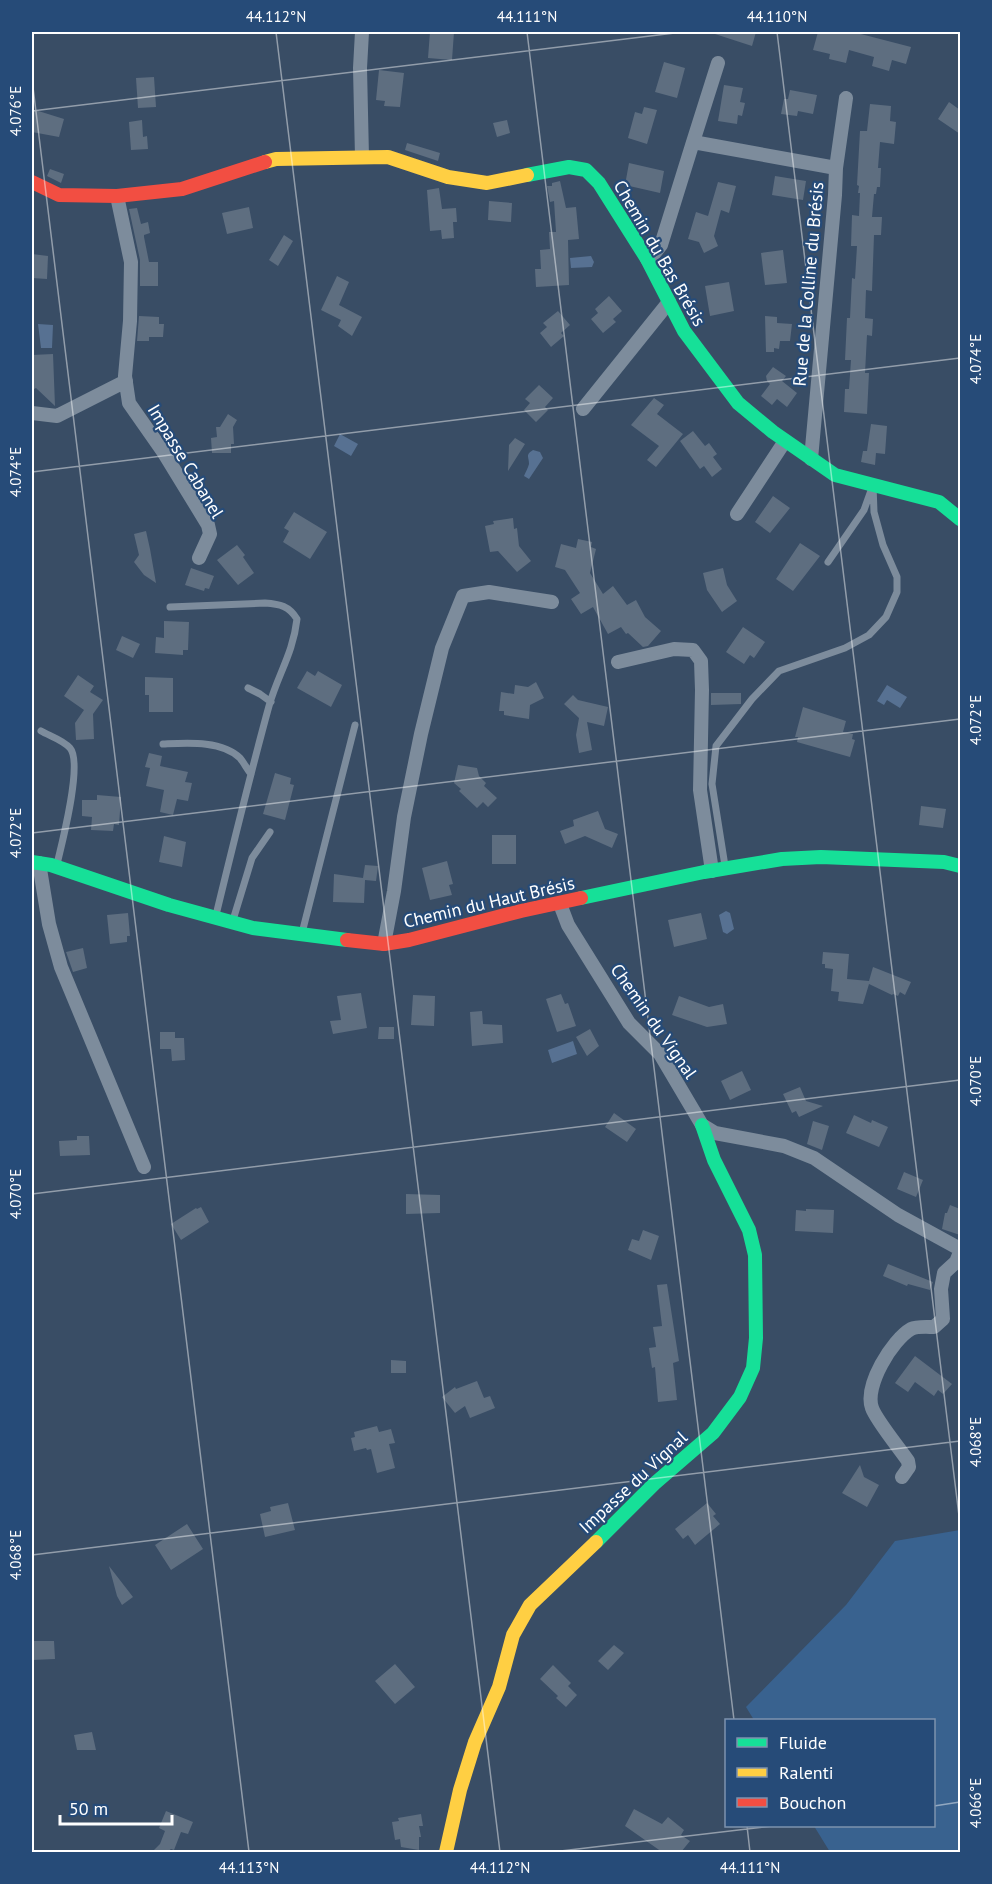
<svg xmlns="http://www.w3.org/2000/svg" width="992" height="1884" font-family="'PT Sans',sans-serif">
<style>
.green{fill:#39628f}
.water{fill:#577192}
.building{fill:#5e6e80}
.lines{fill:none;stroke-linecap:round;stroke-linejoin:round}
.lane{stroke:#7d8c9c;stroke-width:7}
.street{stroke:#7d8c9c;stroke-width:14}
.fast{stroke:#16e098;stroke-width:14}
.slow{stroke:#ffcf43;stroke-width:14}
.jam{stroke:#f24e42;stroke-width:14}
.ticks{fill:none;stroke:#fff;stroke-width:1.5;stroke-opacity:0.45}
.labels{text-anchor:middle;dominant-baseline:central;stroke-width:4.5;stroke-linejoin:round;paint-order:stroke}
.street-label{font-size:18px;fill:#fff;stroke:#264b78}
.neatline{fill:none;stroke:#fff;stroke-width:2}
.ticks-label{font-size:15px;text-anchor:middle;fill:#fff}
</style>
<rect width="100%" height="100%" fill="#394d65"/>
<path class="green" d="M 960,1530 L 960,1852 L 830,1852 L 814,1826 L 934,1826 L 934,1720 L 754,1720 L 746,1707 L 846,1605 L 895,1541 Z"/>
<path class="water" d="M 591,256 L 594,262 L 592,267 L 571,268 L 570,258 Z
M 38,324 L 53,325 L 52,348 L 41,348 Z
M 340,434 L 358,444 L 351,456 L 334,446 Z
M 533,450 L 540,452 L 543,458 L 529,479 L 524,476 C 525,473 528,468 529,464 C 529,457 525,455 533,450 Z
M 887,685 L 907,697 L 900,708 L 887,700 L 884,705 L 877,701 Z
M 726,911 L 730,913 L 734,929 L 727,934 L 723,932 L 719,915 Z
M 573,1041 L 577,1054 L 552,1063 L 548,1050 Z"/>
<path class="building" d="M 430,32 L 454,32 L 452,60 L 428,58 Z
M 715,32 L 756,32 L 752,46 L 715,34 Z
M 818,32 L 831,34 L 832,32 L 853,32 L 911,47 L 906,64 L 892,60 L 889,71 L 872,66 L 874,57 L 849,50 L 846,63 L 829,59 L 830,54 L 813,50 Z
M 664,62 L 685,68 L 677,98 L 655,92 Z
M 379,70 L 404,73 L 400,107 L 384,106 L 385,101 L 376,100 Z
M 154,77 L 156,107 L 138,108 L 136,78 Z
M 724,85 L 743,88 L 740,102 L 745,103 L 742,116 L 738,115 L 737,124 L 718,121 Z
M 790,90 L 817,95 L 813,114 L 798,111 L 797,116 L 781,114 L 784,99 L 788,99 Z
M 949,102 L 960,110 L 960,134 L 938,119 Z
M 870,104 L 891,106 L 890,121 L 896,122 L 894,144 L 880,142 L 878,168 L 881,168 L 880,187 L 877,187 L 876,194 L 874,194 L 872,217 L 882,217 L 881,235 L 874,235 L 872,291 L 866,290 L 865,318 L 873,319 L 872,336 L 867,335 L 865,373 L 869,373 L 867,414 L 844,412 L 845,389 L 849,389 L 851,360 L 845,360 L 847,318 L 850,318 L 852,278 L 855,279 L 857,246 L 851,246 L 852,215 L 859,216 L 860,193 L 858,193 L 859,186 L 857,185 L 860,131 L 867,131 Z
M 644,107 L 657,110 L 647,144 L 628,138 L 635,112 L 642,114 Z
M 32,109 L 64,119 L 59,137 L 32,132 Z
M 142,120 L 143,137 L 147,136 L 148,149 L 131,150 L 129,122 Z
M 507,120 L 510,133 L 497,137 L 493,123 Z
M 407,143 L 440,153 L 438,161 L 405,150 Z
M 629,163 L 664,171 L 660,193 L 625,185 Z
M 50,169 L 64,174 L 61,183 L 47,176 Z
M 775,176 L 806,181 L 803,200 L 772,195 Z
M 560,181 L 566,208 L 576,207 L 579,239 L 568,240 L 569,285 L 536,287 L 535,269 L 541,269 L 540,250 L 550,249 L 549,232 L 556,232 L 554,201 L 550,202 L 547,186 L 552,186 L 552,183 Z
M 718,182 L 736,186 L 729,213 L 721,210 L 714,236 L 718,246 L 704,253 L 699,242 L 688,239 L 696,212 L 708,216 Z
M 439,188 L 442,209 L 456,208 L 457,222 L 453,222 L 454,238 L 442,239 L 441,230 L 430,231 L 427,190 Z
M 489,201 L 512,203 L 511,222 L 488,220 Z
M 249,207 L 253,228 L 227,234 L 222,213 Z
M 137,208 L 141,224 L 148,222 L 150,233 L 144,235 L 144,237 L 149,262 L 158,262 L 158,286 L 140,286 L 140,260 L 129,209 Z
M 284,235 L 293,241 L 278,266 L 269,260 Z
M 783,250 L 787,283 L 765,285 L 761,253 Z
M 32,254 L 48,256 L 47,279 L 32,278 Z
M 337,276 L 349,282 L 339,305 L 362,317 L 352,336 L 338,326 L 341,320 L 321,310 Z
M 729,282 L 734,311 L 710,316 L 705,286 Z
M 609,296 L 622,311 L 613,319 L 616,322 L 603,333 L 591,319 L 598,313 L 595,309 Z
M 558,311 L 570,325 L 561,333 L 564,336 L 551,347 L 540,333 L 547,327 L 543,323 Z
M 139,316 L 159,317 L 159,324 L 164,324 L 163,337 L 149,337 L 149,341 L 137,341 Z
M 765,316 L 777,317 L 777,323 L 792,324 L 790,341 L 780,341 L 779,349 L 774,348 L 774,352 L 766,352 Z
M 53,354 L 55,406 L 36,388 L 32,390 L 32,355 Z
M 773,367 L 786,376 L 782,381 L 797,393 L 787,407 L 777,399 L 772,405 L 761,396 L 770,384 L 767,381 L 766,376 Z
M 539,385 L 553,398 L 545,407 L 548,410 L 536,422 L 524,410 L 530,403 L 525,399 Z
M 654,398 L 664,405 L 657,414 L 683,434 L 656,467 L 647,460 L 659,446 L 631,425 Z
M 228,414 L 237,420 L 233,427 L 234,444 L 231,444 L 231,453 L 212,453 L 211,438 L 217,437 L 216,427 L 220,427 Z
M 871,424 L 887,426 L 885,454 L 876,453 L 875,465 L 861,462 L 863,451 L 867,451 Z
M 693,431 L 705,446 L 709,443 L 717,454 L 713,457 L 722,469 L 712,477 L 704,466 L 700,469 L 680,441 Z
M 515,438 L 525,444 L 508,471 L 509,445 Z
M 773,496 L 790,508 L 770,533 L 755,522 Z
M 294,512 L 327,532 L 310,559 L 283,542 L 289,531 L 284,528 Z
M 513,518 L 514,529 L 517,528 L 519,546 L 531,561 L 517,572 L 498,551 L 490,552 L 485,526 L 494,524 L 493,521 Z
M 146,531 L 150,549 L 156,583 L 144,575 L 134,562 L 139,555 L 134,534 Z
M 578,539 L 592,542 L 591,547 L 596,549 L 590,573 L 603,594 L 613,586 L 627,605 L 636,600 L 645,617 L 661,631 L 648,646 L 643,647 L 628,633 L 626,634 L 621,627 L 608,634 L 593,607 L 581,614 L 571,599 L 580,593 L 565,570 L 555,567 L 561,544 L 576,548 Z
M 800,543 L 820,556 L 793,591 L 776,579 Z
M 237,545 L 245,555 L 243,557 L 254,573 L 238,585 L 217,560 Z
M 191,568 L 214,576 L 209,589 L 205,588 L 204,591 L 185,585 Z
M 723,568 L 727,585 L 737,601 L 722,612 L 707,590 L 703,573 Z
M 164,621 L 189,622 L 188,650 L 183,650 L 183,655 L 155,653 L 156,637 L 164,638 Z
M 743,627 L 765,642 L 754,658 L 750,655 L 744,664 L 726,652 Z
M 122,636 L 140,644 L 133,658 L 116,650 Z
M 307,671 L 315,676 L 318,671 L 342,685 L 331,707 L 297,688 Z
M 78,675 L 94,686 L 90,692 L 103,700 L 93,714 L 94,739 L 76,740 L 75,723 L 84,710 L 64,696 Z
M 145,677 L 173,678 L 173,712 L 149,712 L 149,695 L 145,695 Z
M 536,682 L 544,698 L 530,705 L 529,719 L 504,715 L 504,711 L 499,711 L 501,692 L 514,694 L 515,685 L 528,687 Z
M 711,693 L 741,693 L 741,704 L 711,705 Z
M 573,695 L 578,700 L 608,707 L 604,726 L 587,722 L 592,750 L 579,753 L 576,735 L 579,718 L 564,704 Z
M 803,707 L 846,721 L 843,732 L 853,734 L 852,739 L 855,740 L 850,757 L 797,742 L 798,737 L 795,737 Z
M 149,753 L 162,756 L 160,766 L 188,772 L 185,782 L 192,783 L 188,801 L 177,799 L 173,815 L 160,812 L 164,790 L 146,786 L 150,768 L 145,767 Z
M 458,765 L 477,768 L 479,776 L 486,783 L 484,786 L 497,798 L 488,807 L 483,802 L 477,808 L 459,791 L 461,789 L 454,783 Z
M 275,773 L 291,778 L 290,784 L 294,785 L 285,820 L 263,814 Z
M 97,795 L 121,797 L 119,825 L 114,824 L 113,831 L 91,830 L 92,817 L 82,816 L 82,800 L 97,800 Z
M 921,806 L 946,809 L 943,828 L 919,825 Z
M 598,811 L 605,829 L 618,834 L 612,848 L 585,836 L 565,844 L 560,831 L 574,826 L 573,820 Z
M 492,835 L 516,835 L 516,864 L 492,864 Z
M 164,836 L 186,842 L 182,867 L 159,862 Z
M 447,861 L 453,884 L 449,885 L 452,895 L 430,900 L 422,868 Z
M 365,865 L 378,866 L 376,881 L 365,880 L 364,903 L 333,902 L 334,874 L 363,878 Z
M 128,913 L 130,936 L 127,936 L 127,942 L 110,944 L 107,915 Z
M 701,913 L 707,939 L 674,947 L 668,920 Z
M 83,948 L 87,968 L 73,972 L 66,952 Z
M 823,952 L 849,954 L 847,979 L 869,981 L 873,967 L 911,982 L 905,995 L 900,992 L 898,996 L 893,994 L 892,995 L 869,984 L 863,1004 L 838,1001 L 839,992 L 831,991 L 833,969 L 825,968 L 825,964 L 822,964 Z
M 361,993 L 367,1028 L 333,1034 L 330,1021 L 341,1020 L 337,996 Z
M 561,994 L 565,1004 L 568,1003 L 576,1026 L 557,1032 L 546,999 Z
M 413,995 L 435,996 L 434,1026 L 411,1025 Z
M 679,996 L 709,1007 L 723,1004 L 727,1024 L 707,1027 L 672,1015 Z
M 482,1011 L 483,1024 L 502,1025 L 503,1043 L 472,1046 L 470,1012 Z
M 379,1027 L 394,1027 L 394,1039 L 378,1039 Z
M 590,1029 L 599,1046 L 587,1056 L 576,1037 Z
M 160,1032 L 175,1032 L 175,1038 L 184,1038 L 185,1060 L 172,1061 L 171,1049 L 160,1049 Z
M 742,1071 L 751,1090 L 730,1100 L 721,1081 Z
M 800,1087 L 806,1101 L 823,1106 L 799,1117 L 796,1111 L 792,1113 L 783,1094 Z
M 614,1113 L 636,1129 L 627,1142 L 605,1127 Z
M 854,1115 L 871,1123 L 872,1120 L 888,1127 L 879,1147 L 846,1133 Z
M 813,1121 L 829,1126 L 822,1150 L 807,1144 Z
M 77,1136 L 89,1136 L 90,1155 L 60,1156 L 59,1141 L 77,1140 Z
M 904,1172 L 923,1180 L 916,1197 L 897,1189 Z
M 406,1194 L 440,1195 L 440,1213 L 406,1214 Z
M 950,1205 L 960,1209 L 960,1235 L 942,1229 L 945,1213 L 947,1213 Z
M 201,1207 L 209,1222 L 181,1240 L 171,1224 L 196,1208 L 197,1209 Z
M 806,1209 L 834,1210 L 833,1233 L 795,1231 L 796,1210 L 806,1211 Z
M 643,1230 L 659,1236 L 651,1260 L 628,1250 L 632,1239 L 639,1241 Z
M 888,1264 L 933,1282 L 930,1290 L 908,1284 L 907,1286 L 883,1276 Z
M 667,1284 L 679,1361 L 673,1363 L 677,1400 L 658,1402 L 655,1367 L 652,1368 L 649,1348 L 656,1347 L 653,1327 L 662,1326 L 657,1285 Z
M 915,1356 L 952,1384 L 943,1394 L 938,1390 L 934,1396 L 915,1382 L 908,1392 L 895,1383 Z
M 391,1360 L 406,1361 L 406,1373 L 391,1373 Z
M 477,1381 L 484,1398 L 490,1396 L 495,1408 L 470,1418 L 465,1406 L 455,1413 L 442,1397 L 455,1387 L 456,1389 Z
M 377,1426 L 379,1432 L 391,1429 L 395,1443 L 389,1444 L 395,1468 L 377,1473 L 371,1449 L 367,1450 L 366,1448 L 354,1451 L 351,1438 L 355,1437 L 354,1432 Z
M 860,1465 L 864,1477 L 879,1485 L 867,1507 L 842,1493 Z
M 288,1503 L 295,1530 L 265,1537 L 260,1514 L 271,1511 L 270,1507 Z
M 707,1503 L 716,1514 L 713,1516 L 720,1524 L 695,1545 L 688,1535 L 683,1539 L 675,1529 Z
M 187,1524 L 203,1549 L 171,1570 L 155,1545 Z
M 109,1566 L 133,1597 L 122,1605 L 117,1596 Z
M 32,1641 L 54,1641 L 55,1659 L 32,1660 Z
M 614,1645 L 624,1653 L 608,1670 L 598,1661 Z
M 395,1664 L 415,1687 L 395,1704 L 375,1681 Z
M 553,1665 L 571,1683 L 568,1686 L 577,1695 L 566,1707 L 556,1698 L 558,1696 L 540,1679 Z
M 92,1732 L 96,1750 L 77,1750 L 74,1735 Z
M 634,1809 L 662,1824 L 668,1817 L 684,1830 L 681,1835 L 690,1841 L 681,1852 L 662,1852 L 625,1826 Z
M 166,1811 L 193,1822 L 188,1834 L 181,1832 L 174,1850 L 171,1849 L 167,1852 L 152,1852 L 160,1844 L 165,1831 L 159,1828 Z
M 421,1814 L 423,1826 L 419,1826 L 421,1837 L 419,1837 L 419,1850 L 401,1847 L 400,1839 L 395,1840 L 392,1822 L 399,1821 L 398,1818 Z"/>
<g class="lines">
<path class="lane" d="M 170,607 L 265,603 C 280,604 289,606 297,619 C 293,654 278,674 269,706 C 250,775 233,845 216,915
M 248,688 L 260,694 L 271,702
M 41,731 C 50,736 63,740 70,748 C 83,763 62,843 57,864
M 163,744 C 186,743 222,740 240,758 C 244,763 247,769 251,774
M 725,866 L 712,784 L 716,746 L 752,699 L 779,671 L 845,648 L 869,635 L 886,617 L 897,592 L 897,577 L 883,545 L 874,512 L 873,485 L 864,510 L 828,562
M 233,920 L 252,858 L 270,832
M 302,933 L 355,725"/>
<path class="street" d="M 693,142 L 718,63
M 362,157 L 360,68 L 362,32
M 836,168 L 846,98
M 117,196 L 131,262 L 130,321 L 125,376 L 129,403 L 164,453 L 208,525 L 210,534 L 199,558
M 647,259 L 653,255 L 661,245 L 693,142 L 836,168 L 835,195 L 811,459
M 583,409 L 669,302
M 32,413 L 57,416 L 126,381
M 737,514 L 785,441
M 618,662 L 674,649 L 693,650 L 701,661 L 702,690 L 700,790 L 712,871
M 39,863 L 49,924 L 61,967 L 144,1167
M 560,904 L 568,925 L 629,1023 L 660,1054 L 702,1125 L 715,1133 L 784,1146 L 814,1158 L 898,1215 L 960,1249
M 384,944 L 394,891 L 404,817 L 421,734 L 442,648 L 463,596 L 489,592 L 552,602
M 902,1477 L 909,1467 L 908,1461 C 900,1449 876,1420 872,1408 C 864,1386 892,1340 911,1329 C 917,1326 927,1327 934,1327 L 943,1319 L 941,1289 L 944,1273 L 956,1262 L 960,1252"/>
<path class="fast" d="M 527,175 L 569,167 L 586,170 L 599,183 L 647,259 L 684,331 L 738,403 L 773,432 L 835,475 L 939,502 L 960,519
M 32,862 L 51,865 L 169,905 L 253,928 L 347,940
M 581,898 L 704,872 L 782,859 L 821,857 L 944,862 L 960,866
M 596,1542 L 654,1484 L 713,1433 L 740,1397 L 753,1368 L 756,1338 L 755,1255 L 749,1230 L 714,1160 L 702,1125"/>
<path class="slow" d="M 265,162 L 276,159 L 388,157 L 448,177 L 487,183 L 527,175
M 446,1852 L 460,1790 L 475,1742 L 499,1687 L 513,1635 L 530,1605 L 596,1542"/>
<path class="jam" d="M 32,182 L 59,195 L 117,196 L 182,189 L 265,162
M 347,940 L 384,944 L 409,940 L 521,911 L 581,898"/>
</g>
<path class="ticks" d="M 276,32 L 500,1852M 527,32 L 734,1720M 777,32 L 960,1524M 32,79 L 249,1852M 32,111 L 683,32M 32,472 L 960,358M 32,833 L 960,719M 32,1194 L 960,1080M 32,1555 L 960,1441M 934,1806 L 960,1802M 747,1826 L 750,1852M 552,1852 L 772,1826"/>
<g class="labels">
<g class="street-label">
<text transform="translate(660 253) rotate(60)">Chemin du Bas Brésis</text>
<text transform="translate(808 284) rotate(-85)">Rue de la Colline du Brésis</text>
<text transform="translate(186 461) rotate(59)">Impasse Cabanel</text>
<text transform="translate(489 902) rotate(-13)">Chemin du Haut Brésis</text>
<text transform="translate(654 1021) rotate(55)">Chemin du Vignal</text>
<text transform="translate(633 1482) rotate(-43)">Impasse du Vignal</text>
</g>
</g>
<rect width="992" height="1884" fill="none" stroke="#264b78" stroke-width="66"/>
<rect x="725" y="1719" width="210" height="108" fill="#264b78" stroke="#7d93ae" stroke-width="1.5"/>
<rect x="737" y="1738" width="30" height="9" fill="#16e098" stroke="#7d93ae" stroke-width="1.5"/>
<text x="779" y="1749" font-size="18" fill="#ffffff">Fluide</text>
<rect x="737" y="1768" width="30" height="9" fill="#ffcf43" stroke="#7d93ae" stroke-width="1.5"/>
<text x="779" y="1779" font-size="18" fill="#ffffff">Ralenti</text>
<rect x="737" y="1798" width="30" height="9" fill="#f24e42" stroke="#7d93ae" stroke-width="1.5"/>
<text x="779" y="1809" font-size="18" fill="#ffffff">Bouchon</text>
<path d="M60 1815v9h112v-9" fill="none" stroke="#ffffff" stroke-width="3"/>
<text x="69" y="1815" font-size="18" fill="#ffffff" stroke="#264b78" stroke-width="4.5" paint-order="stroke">50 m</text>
<rect x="33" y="33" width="926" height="1818" class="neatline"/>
<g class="ticks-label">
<text x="276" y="22">44.112°N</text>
<text x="527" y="22">44.111°N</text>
<text x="777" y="22">44.110°N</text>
<text transform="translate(16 111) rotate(-90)" y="5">4.076°E</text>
<text transform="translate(976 359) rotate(-90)" y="5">4.074°E</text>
<text transform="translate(16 472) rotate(-90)" y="5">4.074°E</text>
<text transform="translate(976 720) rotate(-90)" y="5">4.072°E</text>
<text transform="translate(16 833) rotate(-90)" y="5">4.072°E</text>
<text transform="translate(976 1081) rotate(-90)" y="5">4.070°E</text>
<text transform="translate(16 1194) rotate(-90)" y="5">4.070°E</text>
<text transform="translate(976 1442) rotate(-90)" y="5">4.068°E</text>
<text transform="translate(16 1555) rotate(-90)" y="5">4.068°E</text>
<text transform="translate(976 1803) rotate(-90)" y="5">4.066°E</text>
<text x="249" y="1873">44.113°N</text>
<text x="500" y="1873">44.112°N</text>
<text x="750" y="1873">44.111°N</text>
</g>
</svg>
